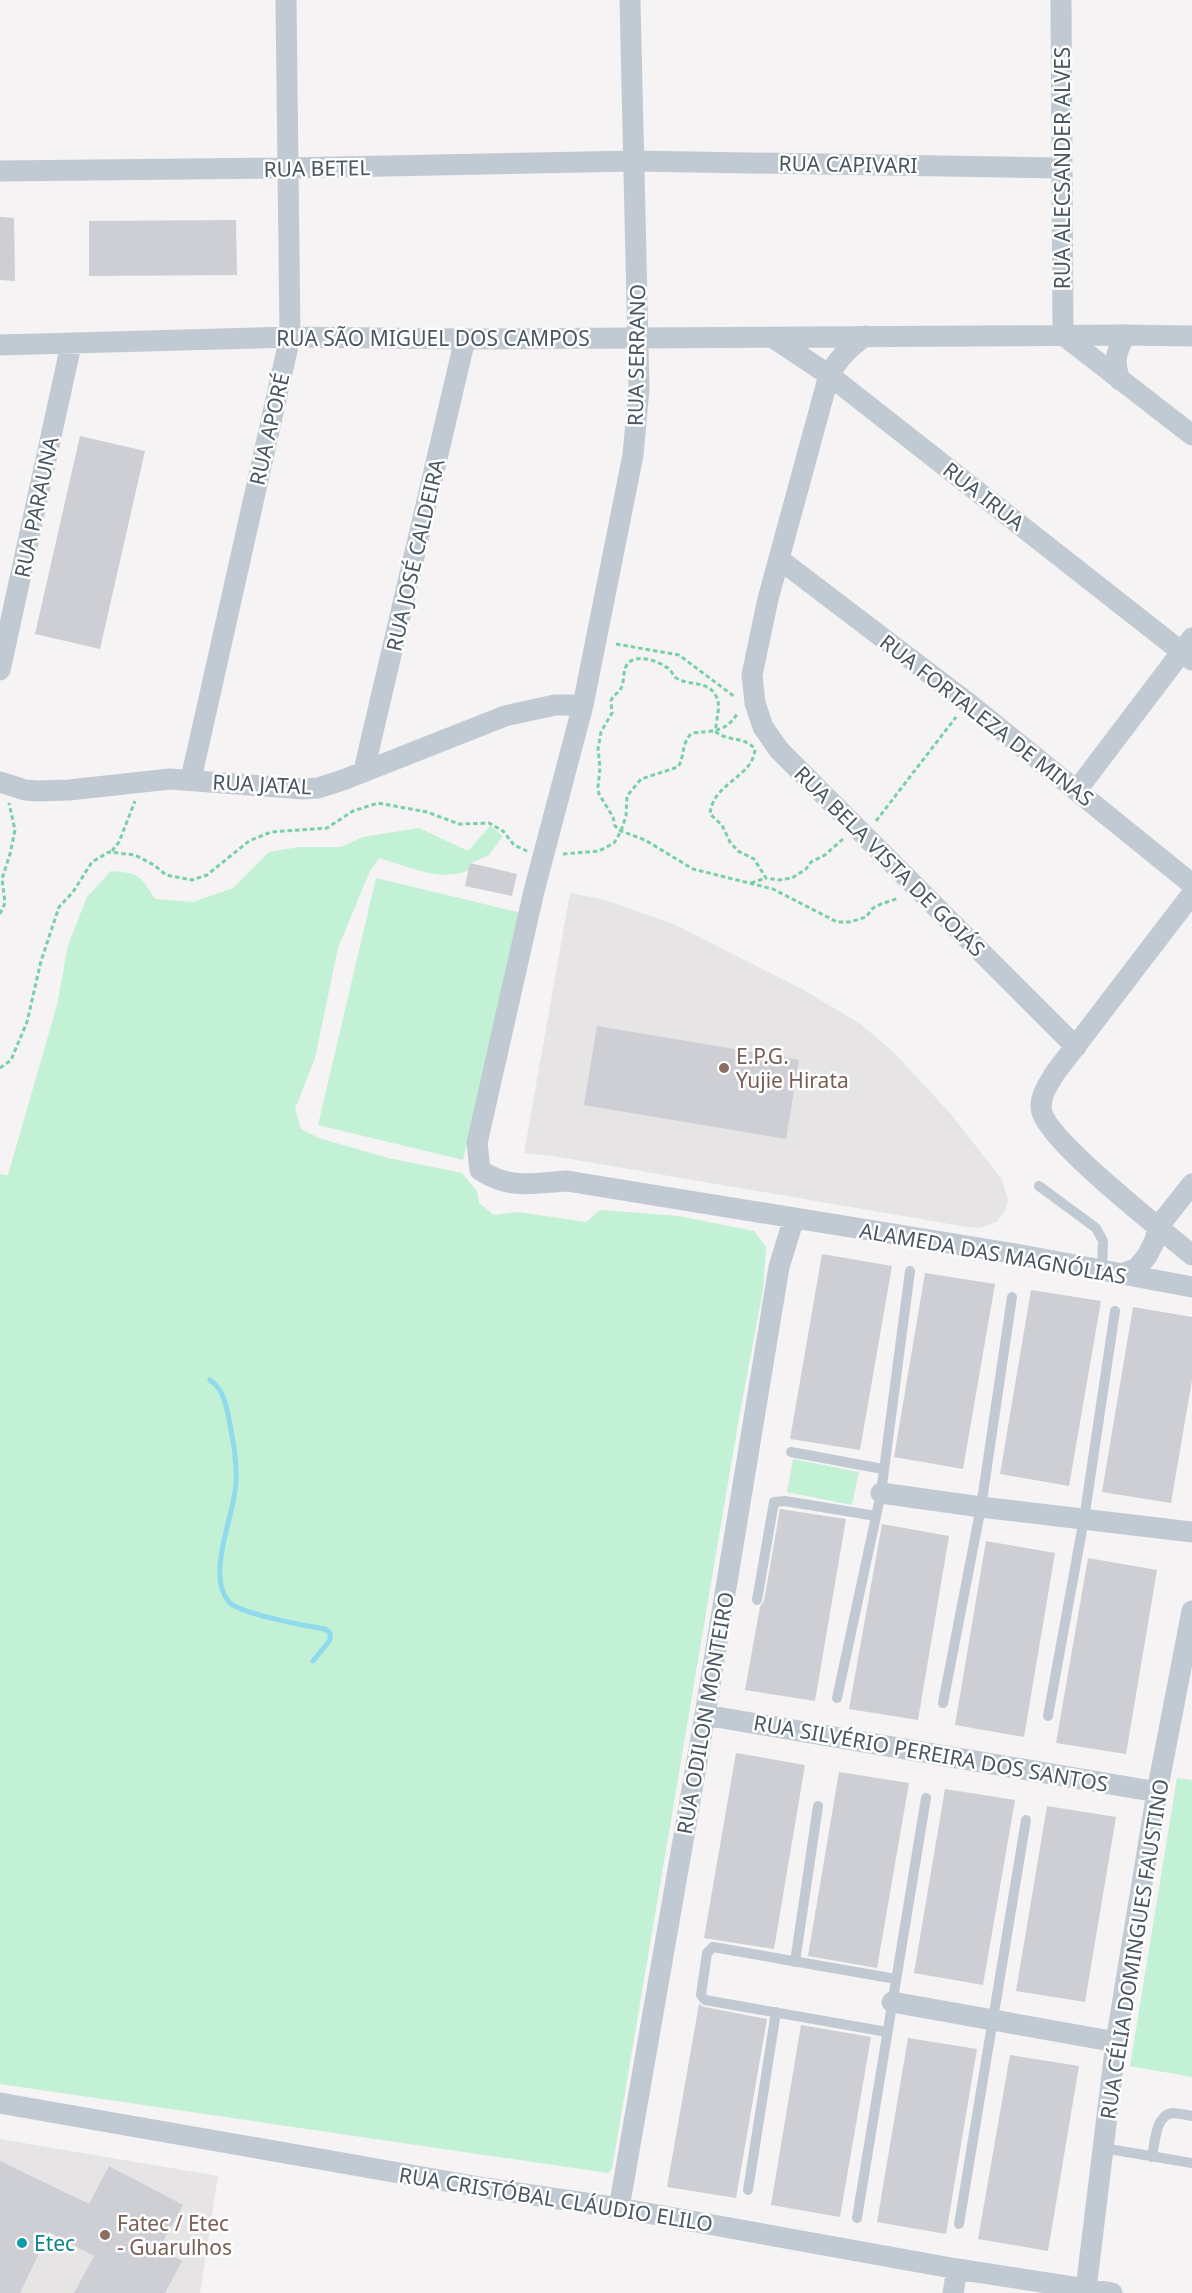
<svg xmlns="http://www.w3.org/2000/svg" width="1192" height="2293" font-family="'Noto Sans',sans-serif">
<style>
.education{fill:#e6e4e5}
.green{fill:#c3f1d5}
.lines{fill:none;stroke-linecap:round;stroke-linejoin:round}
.stream{stroke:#90daee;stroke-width:5}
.building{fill:#cdcfd5}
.path{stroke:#7ad0a6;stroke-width:3;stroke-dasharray:4.5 3;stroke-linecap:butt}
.lane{stroke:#c1cad2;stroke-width:10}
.street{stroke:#c1cad2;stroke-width:21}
.education-dot{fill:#8d6e63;stroke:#fff;stroke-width:2}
.culture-dot{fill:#0f9aa8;stroke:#fff;stroke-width:2}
.labels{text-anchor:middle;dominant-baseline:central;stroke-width:5;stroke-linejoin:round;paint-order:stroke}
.street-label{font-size:21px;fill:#4a5661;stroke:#fff}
.education-label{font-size:21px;fill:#785e54;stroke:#fff;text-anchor:start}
.culture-label{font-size:21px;fill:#0d838f;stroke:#fff;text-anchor:start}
</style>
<rect width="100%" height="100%" fill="#f5f3f3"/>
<path class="education" d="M 570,893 L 605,900 L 673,924 L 802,989 L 862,1025 L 895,1054 L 950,1113 L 1000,1177 L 1004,1185 L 1008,1201 L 1004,1212 L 996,1222 L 980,1228 L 967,1227 L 553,1156 L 524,1153 Z
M 0,2139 L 218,2176 L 200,2293 L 0,2293 Z"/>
<path class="green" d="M 490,826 L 503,836 L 489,855 L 471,863 L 469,870 C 440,883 408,866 379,858 L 369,873 L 338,948 L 315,1058 L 295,1109 L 301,1129 L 319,1138 L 388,1158 L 462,1173 L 477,1191 L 479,1203 L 494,1215 L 518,1212 L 586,1222 L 600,1210 L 679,1216 L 754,1231 L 766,1247 L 763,1290 L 740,1412 L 612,2169 L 608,2173 L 0,2084 L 0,1174 L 8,1175 L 57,1005 L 68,945 L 87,897 L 111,871 C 139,873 140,875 155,899 L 193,902 L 233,888 L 269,852 L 299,847 L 341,847 L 363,837 L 419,828 L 468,851 Z
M 376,878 L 521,913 L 463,1160 L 318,1125 Z
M 793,1459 L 859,1472 L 852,1505 L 787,1492 Z
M 1177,1778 L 1192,1780 L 1192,2077 L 1130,2066 Z"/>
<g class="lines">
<path class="stream" d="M 210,1380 C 223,1389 226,1404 229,1419 C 233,1440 237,1461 236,1482 C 235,1515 205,1575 229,1602 C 240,1614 307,1626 325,1629 L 330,1633 L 330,1640 L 313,1661"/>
</g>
<path class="building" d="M 0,217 L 14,218 L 15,281 L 0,280 Z
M 236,220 L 237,275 L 89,276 L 89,221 Z
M 80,436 L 145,451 L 100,649 L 35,634 Z
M 470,863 L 517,874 L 512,896 L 465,886 Z
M 597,1026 L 799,1060 L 786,1139 L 584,1105 Z
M 822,1254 L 892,1266 L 860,1450 L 790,1439 Z
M 925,1273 L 995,1284 L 963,1469 L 894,1457 Z
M 1031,1290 L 1101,1301 L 1069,1486 L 1000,1474 Z
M 1133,1307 L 1192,1317 L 1192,1380 L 1171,1503 L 1102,1492 Z
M 780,1509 L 846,1519 L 815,1701 L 745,1690 L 760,1607 L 764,1601 Z
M 882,1524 L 949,1536 L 918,1720 L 849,1709 Z
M 986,1541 L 1055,1553 L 1024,1737 L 955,1725 Z
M 1088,1558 L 1157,1570 L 1126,1754 L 1056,1743 Z
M 736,1753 L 805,1765 L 774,1949 L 704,1938 Z
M 839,1772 L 909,1783 L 877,1968 L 808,1956 Z
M 945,1789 L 1015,1800 L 983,1985 L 914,1973 Z
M 1047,1806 L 1116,1817 L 1085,2002 L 1016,1991 Z
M 699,2004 L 704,2007 L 767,2019 L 736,2198 L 667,2187 Z
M 801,2025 L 871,2037 L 840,2217 L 771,2205 Z
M 908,2038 L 977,2049 L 946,2234 L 877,2222 Z
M 1010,2055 L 1079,2066 L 1048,2251 L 978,2239 Z
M 0,2161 L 89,2204 L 109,2166 L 183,2205 L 159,2249 L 182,2261 L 165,2293 L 74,2293 L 94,2256 L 49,2232 L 20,2293 L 0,2293 Z"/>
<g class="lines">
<path class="path" d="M 616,644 L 679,655 L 735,697
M 876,821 L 956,717
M 843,839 L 825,855 L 811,862 L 806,869 L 792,878 L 779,880 L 766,878 L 754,859 L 738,851 L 730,842 L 722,825 L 710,814 C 713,782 753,778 755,749 C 744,736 729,742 716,732 C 715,720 722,706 716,696 C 707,679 688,687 675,677 C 672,674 671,669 666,667 C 658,661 640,655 631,661 C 618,669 630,687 613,696 L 611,701 L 612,713 L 601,732 L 598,749 L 600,768 L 598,787 L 599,794 L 613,817 L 615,826 L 621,831 L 645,840 L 693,869 L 773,889 L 837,922 L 850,922 L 866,917 L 873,908 L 881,904 L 899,898
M 112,851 L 119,842 L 135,801
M 563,854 L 599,851 L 614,843 L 621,831 L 626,816 L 627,796 L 641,779 L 678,767 C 685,756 681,743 692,733 C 713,731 726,732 737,714
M 751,883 L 766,878
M 0,914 L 5,903 L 2,879 L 10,854 L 15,830 L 9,803
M 0,1068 L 11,1060 L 27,1022 L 41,961 L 59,907 L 73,892 L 92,862 L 109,852 L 135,855 L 154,865 L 166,875 L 192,880 L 207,875 L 249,841 L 271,832 L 327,828 L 353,811 L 378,803 L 427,812 L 459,824 L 489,823 L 503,831 L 514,845 L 527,851"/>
<path class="lane" d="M 1039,1186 L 1096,1228 L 1103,1241 L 1102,1271
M 791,1452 L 883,1469
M 757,1600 L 774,1502 L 785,1501 L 876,1516
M 837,1698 L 881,1493 L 910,1271
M 943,1703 L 981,1507 L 1012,1297
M 1048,1716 L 1084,1519 L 1115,1311
M 795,1962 L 818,1806
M 887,2032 L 705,2000 L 701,1995 L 707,1953 L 713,1947 L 896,1979
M 1103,2148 L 1192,2163
M 1152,2157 C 1155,2143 1155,2116 1172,2113 C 1178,2113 1186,2115 1192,2116
M 748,2190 L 776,2012
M 857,2218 L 926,1798
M 959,2224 L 1026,1820"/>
<path class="street" d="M 630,0 L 639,388 L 633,455 L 583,705 L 534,891 L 477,1143 L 480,1170 C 510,1190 532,1183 567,1181 L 1016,1254 L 1192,1287
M 1061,0 L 1063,335
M 0,171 L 288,168 L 634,161 L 1061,168
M 1063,335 L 1192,435
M 866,336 C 849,347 839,358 829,375 L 768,599 L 752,675 L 755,703 L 763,727 L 779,750 L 1076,1047
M 772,337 L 829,375 L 1192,660
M 0,345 L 290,337 L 465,339 L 1126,335 L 1192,336
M 1120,380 C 1113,361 1116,351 1126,335
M 779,559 L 967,702 L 1192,884
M 0,670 L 71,345
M 364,770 L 465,339
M 191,779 L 290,337 L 286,0
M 0,782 L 25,790 L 38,791 L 69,790 L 170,779 L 303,789 L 318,788 L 343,780 L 505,716 L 555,705 L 583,705
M 1077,790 L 1192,638
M 1192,894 L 1055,1073 C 1049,1083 1041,1094 1041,1107 C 1041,1137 1165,1232 1192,1255
M 1119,1275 L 1137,1268 L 1147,1256 L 1155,1240 L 1158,1227 L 1192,1184
M 881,1493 L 981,1507 L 1192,1532
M 705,1715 L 1157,1792
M 892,2002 L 1116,2042
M 0,2103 L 485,2188 L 619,2208 L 957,2269 L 1112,2293
M 619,2208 L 705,1715 L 779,1267 L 794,1218
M 1086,2289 L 1116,2042 L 1157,1792 L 1192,1611
M 953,2293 L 957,2269"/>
</g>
<g class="education-dot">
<circle cx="724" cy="1068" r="6"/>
<circle cx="105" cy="2235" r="6"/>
</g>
<circle class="culture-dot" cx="22" cy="2243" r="6"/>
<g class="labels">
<g class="street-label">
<text transform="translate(848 164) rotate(1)">RUA CAPIVARI</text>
<text transform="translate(317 168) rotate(-1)">RUA BETEL</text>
<text transform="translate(1062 168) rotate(-90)">RUA ALECSANDER ALVES</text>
<text x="433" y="338">RUA SÃO MIGUEL DOS CAMPOS</text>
<text transform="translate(636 355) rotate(-89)">RUA SERRANO</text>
<text transform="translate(269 429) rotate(-77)">RUA APORÉ</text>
<text transform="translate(984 496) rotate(38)">RUA IRUA</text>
<text transform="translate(36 507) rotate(-78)">RUA PARAUNA</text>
<text transform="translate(415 555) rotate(-77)">RUA JOSÉ CALDEIRA</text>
<text transform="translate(987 720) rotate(38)">RUA FORTALEZA DE MINAS</text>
<text transform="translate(262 784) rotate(3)">RUA JATAL</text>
<text transform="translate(890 861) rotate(45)">RUA BELA VISTA DE GOIÁS</text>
<text transform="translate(993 1253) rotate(10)">ALAMEDA DAS MAGNÓLIAS</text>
<text transform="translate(705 1713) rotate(-80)">RUA ODILON MONTEIRO</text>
<text transform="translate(931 1753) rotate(10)">RUA SILVÉRIO PEREIRA DOS SANTOS</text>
<text transform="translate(1134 1949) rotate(-81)">RUA CÉLIA DOMINGUES FAUSTINO</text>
<text transform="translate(556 2199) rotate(9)">RUA CRISTÓBAL CLÁUDIO ELILO</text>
</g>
<g class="education-label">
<text x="736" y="1056">E.P.G.<tspan x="736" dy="24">Yujie Hirata</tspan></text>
<text x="117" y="2223">Fatec / Etec<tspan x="117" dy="24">- Guarulhos</tspan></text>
</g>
<g class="culture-label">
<text x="34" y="2243">Etec</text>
</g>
</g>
</svg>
